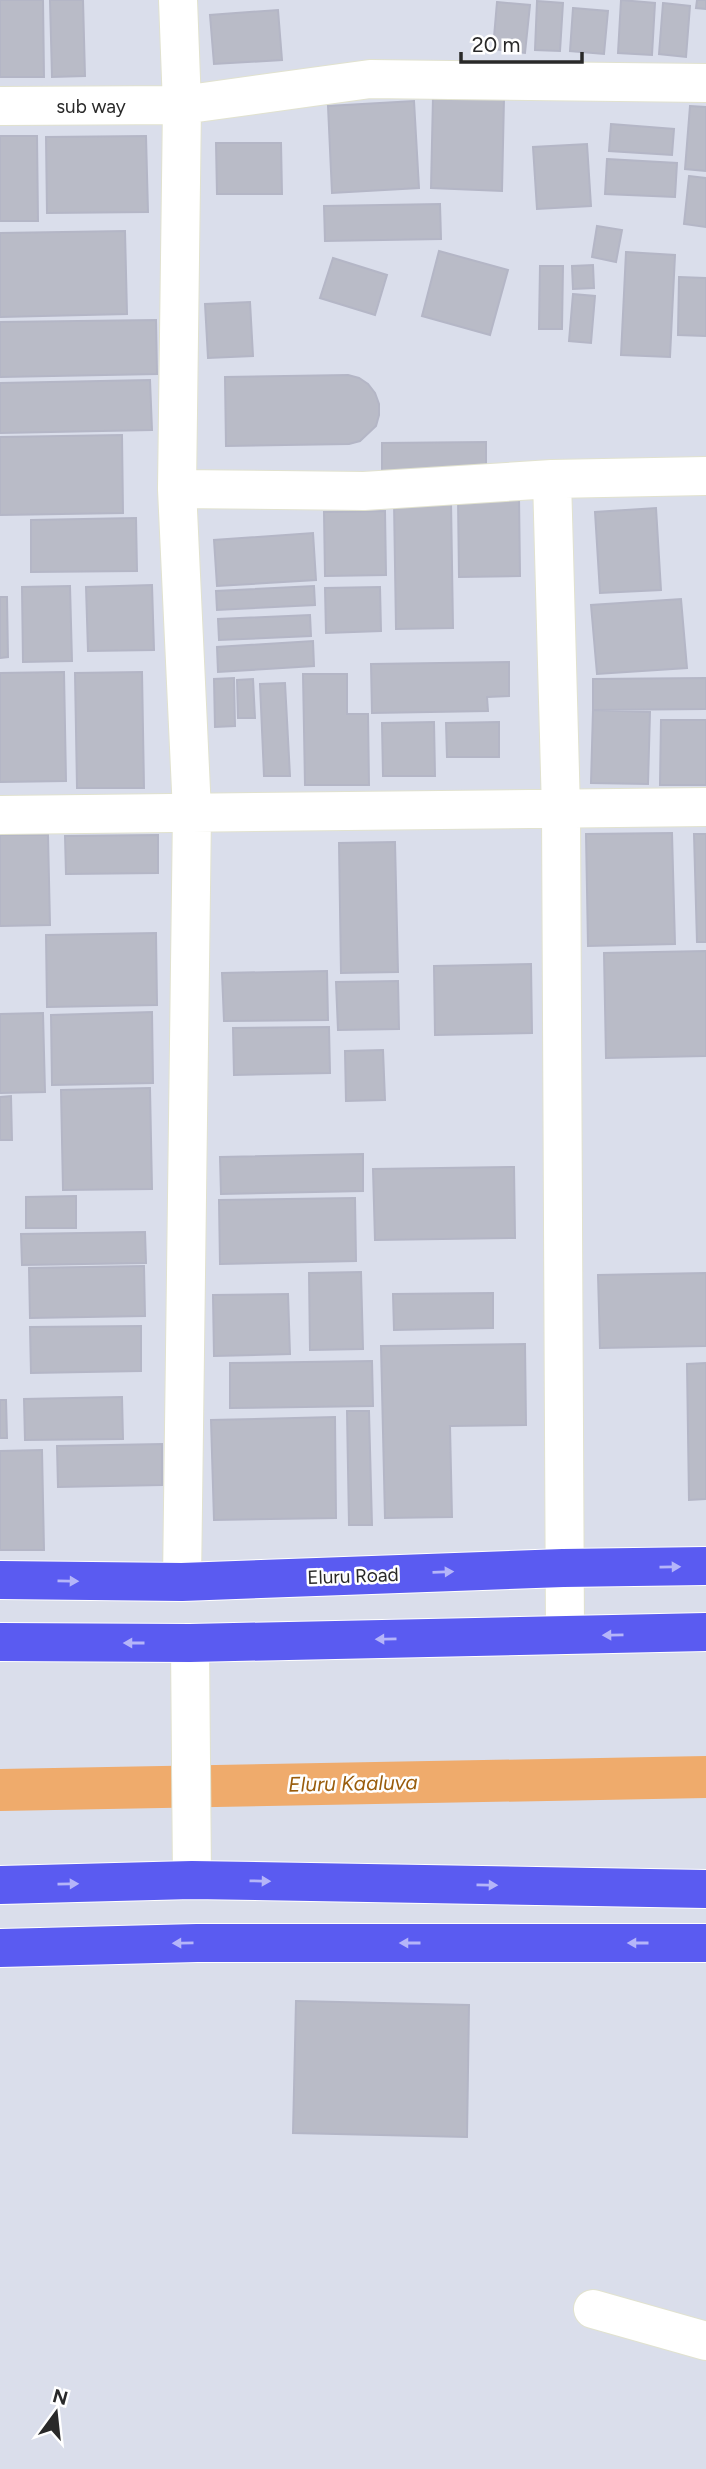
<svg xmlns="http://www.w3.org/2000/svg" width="706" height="2469" font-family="Figtree,sans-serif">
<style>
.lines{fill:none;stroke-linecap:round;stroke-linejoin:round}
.canal{stroke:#efab6c;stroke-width:42}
.building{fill:#b9bbc7;stroke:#b4b6c6;stroke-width:2}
.minor-casing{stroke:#e1e2cf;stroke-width:40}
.major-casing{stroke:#fff;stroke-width:40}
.minor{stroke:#fff;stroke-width:38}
.major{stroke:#5a5bf1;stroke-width:38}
.oneway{fill:#b5b5f9}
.labels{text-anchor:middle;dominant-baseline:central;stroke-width:5;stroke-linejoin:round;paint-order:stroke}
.street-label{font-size:19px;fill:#292929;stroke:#fff}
.water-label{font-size:21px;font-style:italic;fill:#995c0c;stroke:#fff}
</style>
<rect width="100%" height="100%" fill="#dadeeb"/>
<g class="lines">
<path class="canal" d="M 0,1790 L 706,1777"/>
</g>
<path class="building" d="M 0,0 L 43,0 L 44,77 L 0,77 Z
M 50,0 L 83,0 L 85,76 L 52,77 Z
M 621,0 L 655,3 L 652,55 L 618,53 Z
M 697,0 L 706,0 L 706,9 L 696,8 Z
M 537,1 L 563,3 L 560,51 L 535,50 Z
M 497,2 L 530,5 L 525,53 L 493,49 Z
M 663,3 L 690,6 L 686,57 L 659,54 Z
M 573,8 L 608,11 L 604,54 L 570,51 Z
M 278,10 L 282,60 L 214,64 L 210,15 Z
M 433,97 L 504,98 L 502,191 L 431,188 Z
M 414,101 L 419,188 L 332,193 L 328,106 Z
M 690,106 L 706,107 L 706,171 L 685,169 Z
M 611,124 L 674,129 L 672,155 L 609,151 Z
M 0,136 L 37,136 L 38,221 L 0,221 Z
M 146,136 L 148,212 L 47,213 L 46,137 Z
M 216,143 L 281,143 L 282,194 L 217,194 Z
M 587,144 L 591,206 L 537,209 L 533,147 Z
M 607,159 L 677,163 L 675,197 L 605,194 Z
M 689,176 L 706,178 L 706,227 L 684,224 Z
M 440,204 L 441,239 L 325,241 L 324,206 Z
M 597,226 L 622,230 L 616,262 L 592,257 Z
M 125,231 L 127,314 L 0,317 L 0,233 Z
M 439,251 L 508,270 L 490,335 L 422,316 Z
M 626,252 L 675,255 L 670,357 L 621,355 Z
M 333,258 L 387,275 L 375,315 L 320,298 Z
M 593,265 L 594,288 L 573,289 L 572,266 Z
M 540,266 L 563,266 L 562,329 L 539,329 Z
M 679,277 L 706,278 L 706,336 L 678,335 Z
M 573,294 L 595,296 L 591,343 L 569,341 Z
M 250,302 L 253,356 L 208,358 L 205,304 Z
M 156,320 L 157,374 L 0,377 L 0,322 Z
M 348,375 L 359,378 L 368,384 L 375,393 L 379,404 L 379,415 L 376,426 L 360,441 L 349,444 L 226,446 L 225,377 Z
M 150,380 L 152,430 L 0,433 L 0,383 Z
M 122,435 L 123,513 L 0,515 L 0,437 Z
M 486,442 L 486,474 L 382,476 L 382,443 Z
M 519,497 L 520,576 L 459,577 L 458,498 Z
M 451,501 L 453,628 L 396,629 L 394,502 Z
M 656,508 L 661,590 L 600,593 L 595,512 Z
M 385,511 L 386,575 L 325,576 L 324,512 Z
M 136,518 L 137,571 L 31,572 L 31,520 Z
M 313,533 L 316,580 L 217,586 L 214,540 Z
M 152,585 L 154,650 L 88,651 L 86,587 Z
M 70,586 L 72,661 L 23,662 L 22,587 Z
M 314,586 L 315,605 L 217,610 L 216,591 Z
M 380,587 L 381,631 L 326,633 L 325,588 Z
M 0,597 L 7,597 L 8,657 L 0,658 Z
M 681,599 L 687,668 L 597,674 L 591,605 Z
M 310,615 L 311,636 L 219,640 L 218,619 Z
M 313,641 L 314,666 L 218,672 L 217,647 Z
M 509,662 L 509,696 L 487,697 L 488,711 L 372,713 L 371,664 Z
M 64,672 L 66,781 L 0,782 L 0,673 Z
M 142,672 L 144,788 L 77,788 L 75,673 Z
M 303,674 L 347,674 L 347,714 L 368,714 L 369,785 L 305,785 Z
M 234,678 L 235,726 L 215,727 L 214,679 Z
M 706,678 L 706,709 L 593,710 L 593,679 Z
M 253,679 L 255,718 L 238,718 L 237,680 Z
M 285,683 L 290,776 L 264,776 L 260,684 Z
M 593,710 L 650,712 L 648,784 L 591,783 Z
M 661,720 L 706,720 L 706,785 L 660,785 Z
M 434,722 L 435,776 L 383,776 L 382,723 Z
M 499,722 L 499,757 L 447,757 L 446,723 Z
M 672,833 L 675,944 L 588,946 L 586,834 Z
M 694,834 L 706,834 L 706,942 L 697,942 Z
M 0,835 L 48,835 L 50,925 L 0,926 Z
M 158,835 L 158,873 L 66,874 L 65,836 Z
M 395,842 L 398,972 L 341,973 L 339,843 Z
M 156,933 L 157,1005 L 47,1007 L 46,935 Z
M 706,951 L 706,1056 L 606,1058 L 604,953 Z
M 531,964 L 532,1033 L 435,1035 L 434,966 Z
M 327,971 L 328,1020 L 224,1021 L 222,973 Z
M 398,981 L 399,1029 L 338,1030 L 336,982 Z
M 152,1012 L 153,1083 L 52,1085 L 51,1015 Z
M 43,1013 L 45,1092 L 0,1093 L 0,1014 Z
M 329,1027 L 330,1073 L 234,1075 L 233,1028 Z
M 383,1050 L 385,1100 L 346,1101 L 345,1051 Z
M 150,1088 L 152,1189 L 63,1190 L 61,1090 Z
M 11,1096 L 12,1140 L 0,1140 L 0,1097 Z
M 363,1154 L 363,1191 L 221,1194 L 220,1157 Z
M 514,1167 L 515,1238 L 375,1240 L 373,1169 Z
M 76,1196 L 76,1228 L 26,1228 L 26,1197 Z
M 355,1198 L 356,1261 L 220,1264 L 219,1200 Z
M 145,1232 L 146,1263 L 22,1265 L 21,1234 Z
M 144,1266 L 145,1316 L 30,1318 L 29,1268 Z
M 361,1272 L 363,1349 L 310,1350 L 309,1273 Z
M 706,1273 L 706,1346 L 600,1348 L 598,1275 Z
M 493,1293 L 493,1328 L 394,1330 L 393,1294 Z
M 288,1294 L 290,1354 L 214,1356 L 213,1295 Z
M 141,1326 L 141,1371 L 31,1373 L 30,1327 Z
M 525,1344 L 526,1425 L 450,1426 L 452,1517 L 385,1518 L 381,1346 Z
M 372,1361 L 373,1406 L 230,1408 L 230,1363 Z
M 706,1363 L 706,1499 L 689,1500 L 687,1364 Z
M 122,1397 L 123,1439 L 25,1440 L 24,1399 Z
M 0,1400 L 6,1400 L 7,1438 L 0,1438 Z
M 347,1411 L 369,1411 L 372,1525 L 349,1525 Z
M 335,1417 L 336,1518 L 214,1520 L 211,1420 Z
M 162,1444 L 162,1485 L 58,1487 L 57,1446 Z
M 42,1450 L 44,1550 L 0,1550 L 0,1451 Z
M 296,2001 L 469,2005 L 467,2137 L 293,2133 Z"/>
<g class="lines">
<defs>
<path id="minor" d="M 178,0 L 182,105 L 177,489 L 192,812 L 182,1582
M 0,106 L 182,105 L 370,79 L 706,83
M 552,479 L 706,476
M 177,489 L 364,491 L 552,479 L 561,810 L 565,1636
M 0,815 L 706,807
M 190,1643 L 192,1880
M 593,2309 L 706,2341"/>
<path id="major" d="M 0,1580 L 182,1582 L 563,1568 L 706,1566
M 0,1642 L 190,1643 L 706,1632
M 0,1885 L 192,1880 L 706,1889
M 0,1948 L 197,1943 L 706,1943"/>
</defs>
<use href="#minor" class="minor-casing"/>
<use href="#major" class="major-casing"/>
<use href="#minor" class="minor"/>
<use href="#major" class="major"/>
</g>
<defs><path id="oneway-solid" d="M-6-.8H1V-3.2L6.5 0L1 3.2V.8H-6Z" transform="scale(1.75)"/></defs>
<g class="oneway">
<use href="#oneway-solid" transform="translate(670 1567) rotate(-1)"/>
<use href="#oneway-solid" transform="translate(443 1572) rotate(-2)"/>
<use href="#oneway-solid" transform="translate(68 1581) rotate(1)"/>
<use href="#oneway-solid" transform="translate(613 1635) rotate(179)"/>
<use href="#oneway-solid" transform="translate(386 1639) rotate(179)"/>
<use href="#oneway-solid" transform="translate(134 1643) rotate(-180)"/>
<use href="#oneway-solid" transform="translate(260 1881) rotate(1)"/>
<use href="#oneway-solid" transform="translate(68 1884) rotate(-1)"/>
<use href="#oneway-solid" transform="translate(487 1885) rotate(1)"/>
<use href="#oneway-solid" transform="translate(183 1943) rotate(179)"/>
<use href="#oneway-solid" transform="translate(410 1943) rotate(-180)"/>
<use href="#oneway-solid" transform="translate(638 1943) rotate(-180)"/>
</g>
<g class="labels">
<g class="street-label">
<text x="91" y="106">sub way</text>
<text transform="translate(353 1576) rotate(-2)">Eluru Road</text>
</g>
<g class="water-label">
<text transform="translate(353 1783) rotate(-1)">Eluru Kaaluva</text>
</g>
</g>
<g transform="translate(56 2413) rotate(15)" stroke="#ffffff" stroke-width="5" paint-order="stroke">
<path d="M0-5L12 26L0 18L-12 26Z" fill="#292929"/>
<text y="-10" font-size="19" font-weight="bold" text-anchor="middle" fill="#292929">N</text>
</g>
<path d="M461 52v10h121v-10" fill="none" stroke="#292929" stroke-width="3.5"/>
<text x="472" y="52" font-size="21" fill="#292929" stroke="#ffffff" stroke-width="5" paint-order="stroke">20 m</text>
</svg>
